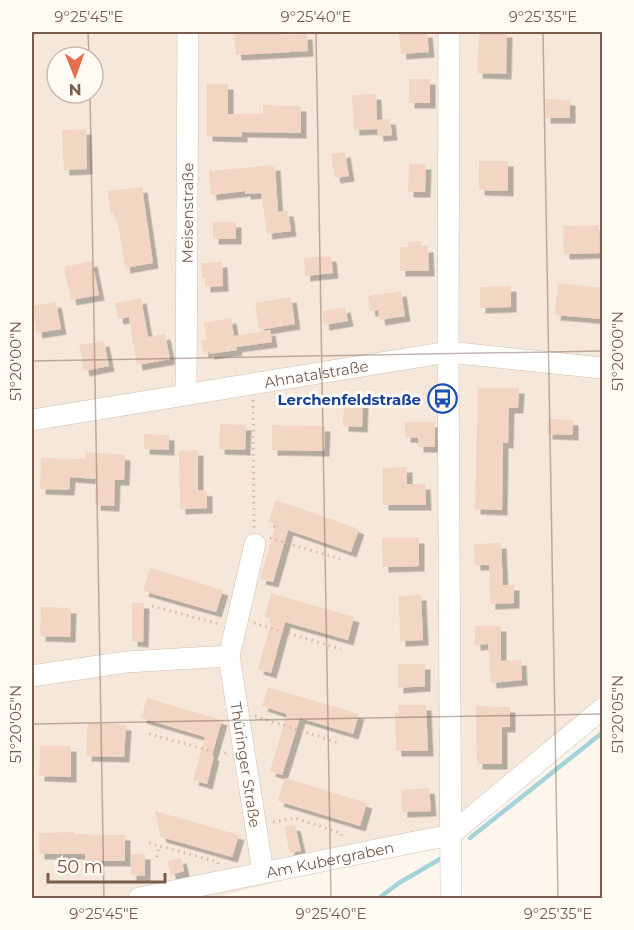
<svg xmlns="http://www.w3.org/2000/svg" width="634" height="930" font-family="Montserrat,sans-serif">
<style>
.residential{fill:#f5e8da;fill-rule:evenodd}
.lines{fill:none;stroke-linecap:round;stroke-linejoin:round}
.stream{stroke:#a5d3da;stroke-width:4.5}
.building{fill:#f3d5c3;filter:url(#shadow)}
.minor-casing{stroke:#d1beb0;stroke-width:22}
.path{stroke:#d9b8a5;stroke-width:3;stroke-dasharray:1.5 4.5;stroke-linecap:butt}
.minor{stroke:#fff;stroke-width:21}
.ticks{fill:none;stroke:#7a5c4d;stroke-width:1.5;stroke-opacity:0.45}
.labels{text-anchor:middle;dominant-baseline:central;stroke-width:6;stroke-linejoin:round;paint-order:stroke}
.street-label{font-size:15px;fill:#7a5c4d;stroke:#fffaf3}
.transit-label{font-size:15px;font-weight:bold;fill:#164399;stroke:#fffaf3;text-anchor:end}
.neatline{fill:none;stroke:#7a5c4d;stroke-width:2}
.ticks-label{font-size:15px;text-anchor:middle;fill:#7a5c4d}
</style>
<defs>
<filter id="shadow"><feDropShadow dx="5.5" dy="5.5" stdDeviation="0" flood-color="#0004"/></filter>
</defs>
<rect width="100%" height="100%" fill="#fdf6ec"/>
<path class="residential" d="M 32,32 L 602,32 L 602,709 L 450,835 L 218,897 L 218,898 L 32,898 ZM 57,57 L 93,57 L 93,93 L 57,93 Z"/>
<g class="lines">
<path class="stream" d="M 470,838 L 602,733
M 379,898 L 399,883 L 440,859"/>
</g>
<path class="building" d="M 234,32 L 283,32 L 283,35 L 307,34 L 308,51 L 236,55 Z
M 427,32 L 429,52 L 401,54 L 399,34 Z
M 479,32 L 507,32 L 506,74 L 477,73 Z
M 409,79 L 430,79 L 430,103 L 409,103 Z
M 207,84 L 228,84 L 228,114 L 263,114 L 263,105 L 301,106 L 301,133 L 242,132 L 242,137 L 207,136 Z
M 376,94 L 377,120 L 390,119 L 392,135 L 378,136 L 377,127 L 377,129 L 354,130 L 352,95 Z
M 546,99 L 570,100 L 570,118 L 545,118 Z
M 86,129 L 87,169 L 64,170 L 62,130 Z
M 345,152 L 349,176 L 335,178 L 331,154 Z
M 479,161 L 508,161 L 508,191 L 479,190 Z
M 409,164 L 426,164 L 425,192 L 408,192 Z
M 275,165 L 278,212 L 288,211 L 291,231 L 267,234 L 261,193 L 245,194 L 245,191 L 211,195 L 209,171 Z
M 142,187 L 153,263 L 125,268 L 116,213 L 111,214 L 108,191 Z
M 213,222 L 236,222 L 236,239 L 213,239 Z
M 599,225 L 600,253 L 564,254 L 563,226 Z
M 422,241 L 422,247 L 428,247 L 429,271 L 400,271 L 400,247 L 408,247 L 408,242 Z
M 331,256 L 333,273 L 305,276 L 304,258 Z
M 92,261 L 99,295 L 71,300 L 64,267 Z
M 222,262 L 223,286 L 205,287 L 205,278 L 202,278 L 201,263 Z
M 558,283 L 603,288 L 603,319 L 555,315 Z
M 511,286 L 511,307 L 480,308 L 480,287 Z
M 401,291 L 405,316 L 380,320 L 378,310 L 370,311 L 368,296 Z
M 291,297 L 295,324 L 259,330 L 255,303 Z
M 141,298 L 148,337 L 165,334 L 170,359 L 137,365 L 129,317 L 118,319 L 115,303 Z
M 56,302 L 61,329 L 37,333 L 32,306 Z
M 345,307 L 348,321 L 324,325 L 322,311 Z
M 231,318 L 234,336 L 270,330 L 272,342 L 236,347 L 237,350 L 209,354 L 209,351 L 203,352 L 202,341 L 207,340 L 204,323 Z
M 104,341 L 109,366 L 84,371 L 79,345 Z
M 478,388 L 519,388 L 518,408 L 509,408 L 508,443 L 503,443 L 502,510 L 475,509 Z
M 344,400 L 363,401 L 362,427 L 343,426 Z
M 548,419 L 573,420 L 573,435 L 547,434 Z
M 405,422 L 435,422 L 435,447 L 418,447 L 418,438 L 405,437 Z
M 220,424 L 246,425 L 245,450 L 219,449 Z
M 272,425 L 325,426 L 324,451 L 272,450 Z
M 144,434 L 169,435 L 169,450 L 144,449 Z
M 198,450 L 198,490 L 207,491 L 207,508 L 180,509 L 179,451 Z
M 85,452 L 125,455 L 124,480 L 115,480 L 114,506 L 95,505 L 96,479 L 70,477 L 69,490 L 40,489 L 41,458 L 85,459 Z
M 407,467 L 407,484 L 425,484 L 426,505 L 383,505 L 383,468 Z
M 276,500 L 359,529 L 351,552 L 288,530 L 273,582 L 260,579 L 276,525 L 268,522 Z
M 382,538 L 419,538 L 419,566 L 383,567 Z
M 501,543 L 503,585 L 514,585 L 514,603 L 490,604 L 489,565 L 475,565 L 474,544 Z
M 150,568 L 223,590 L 216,612 L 143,591 Z
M 271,593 L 354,617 L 348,640 L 285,622 L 271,673 L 258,669 L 272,619 L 265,617 Z
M 421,595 L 423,640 L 400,641 L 399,596 Z
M 132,603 L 144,603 L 143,642 L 132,641 Z
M 41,607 L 71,608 L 70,637 L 40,636 Z
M 475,626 L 501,626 L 501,661 L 521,660 L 522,680 L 491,683 L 488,644 L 475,645 Z
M 398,664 L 425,664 L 425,686 L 398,688 Z
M 268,687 L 359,714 L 353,734 L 300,718 L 282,775 L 270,771 L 287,714 L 262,706 Z
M 147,698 L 222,720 L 212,755 L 214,756 L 207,784 L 193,780 L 205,737 L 141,718 Z
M 398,705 L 426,705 L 428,751 L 396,751 L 395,713 L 399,713 Z
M 476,706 L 510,707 L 510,727 L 502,727 L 502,764 L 477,764 Z
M 88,723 L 126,725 L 124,757 L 86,756 Z
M 40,746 L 71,746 L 71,777 L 39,776 Z
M 285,778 L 367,803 L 360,826 L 278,801 Z
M 429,788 L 431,811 L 402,812 L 401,790 Z
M 155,811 L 239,835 L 232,857 L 161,837 Z
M 295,825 L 301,851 L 290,853 L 284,827 Z
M 74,832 L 74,834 L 125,835 L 125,861 L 85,861 L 85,854 L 39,854 L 39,833 Z
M 131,854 L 145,854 L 145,876 L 131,875 Z
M 181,858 L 184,871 L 171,875 L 167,861 Z"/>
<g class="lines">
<defs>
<g id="minor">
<path d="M 449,32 L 448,352 L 451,898"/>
<path id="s1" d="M 186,395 L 188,32"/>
<path id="s2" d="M 32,420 L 448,352 L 602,368"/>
<path d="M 229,656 L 255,544"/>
<path id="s3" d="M 32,676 L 126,662 L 229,656 L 263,872"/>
<path id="s4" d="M 139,898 L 450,835 L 602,709"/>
</g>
</defs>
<use href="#minor" class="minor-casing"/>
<path class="path" d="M 253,400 L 254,528
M 270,538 L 340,559
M 152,606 L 219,624
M 254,623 L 341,649
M 255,716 L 339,743
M 149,734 L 219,753 L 227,753
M 273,822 L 295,818 L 341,833 L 343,839
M 149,843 L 218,862 L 218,864
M 157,857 L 159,846"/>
<use href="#minor" class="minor"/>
</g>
<path class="ticks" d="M 88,32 L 89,57M 316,32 L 331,898M 543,32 L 558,898M 90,93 L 104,898M 32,361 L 602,351M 32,724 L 602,714"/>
<defs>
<symbol id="bus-ring" viewBox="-11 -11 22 22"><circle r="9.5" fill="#fffaf3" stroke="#1a4fb4" stroke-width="1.5"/><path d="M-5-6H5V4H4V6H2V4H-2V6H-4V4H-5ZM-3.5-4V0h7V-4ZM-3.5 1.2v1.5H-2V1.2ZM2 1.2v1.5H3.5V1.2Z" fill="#1a4fb4"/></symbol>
</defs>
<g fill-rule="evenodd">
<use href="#bus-ring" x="426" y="382" width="33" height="33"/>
</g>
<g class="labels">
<g class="street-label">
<text stroke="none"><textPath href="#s1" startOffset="182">Meisenstraße</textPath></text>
<text stroke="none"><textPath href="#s2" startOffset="288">Ahnatalstraße</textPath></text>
<text stroke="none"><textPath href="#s3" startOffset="308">Thüringer Straße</textPath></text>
<text stroke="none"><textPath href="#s4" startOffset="195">Am Kubergraben</textPath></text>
</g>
<g class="transit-label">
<text x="421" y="399">Lerchenfeldstraße</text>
</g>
</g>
<rect width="634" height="930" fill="none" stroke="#fffaf3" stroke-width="66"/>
<g transform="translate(75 75) rotate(179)"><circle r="28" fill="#fffaf3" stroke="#cabbb1" stroke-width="1.5"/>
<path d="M0-4.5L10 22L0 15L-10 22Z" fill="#e76f51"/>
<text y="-9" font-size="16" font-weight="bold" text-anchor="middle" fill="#7a5c4d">N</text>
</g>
<path d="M48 873v9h117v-9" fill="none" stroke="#7a5c4d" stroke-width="3"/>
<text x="57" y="873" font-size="18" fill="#7a5c4d" stroke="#fffaf3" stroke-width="4.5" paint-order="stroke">50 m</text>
<rect x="33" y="33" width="568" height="864" class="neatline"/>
<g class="ticks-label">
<text x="89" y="22">9°25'45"E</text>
<text x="316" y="22">9°25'40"E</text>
<text x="543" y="22">9°25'35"E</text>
<text transform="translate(618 351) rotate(-90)" y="5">51°20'00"N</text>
<text transform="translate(16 361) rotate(-90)" y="5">51°20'00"N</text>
<text transform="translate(618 714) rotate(-90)" y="5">51°20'05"N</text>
<text transform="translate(16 724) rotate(-90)" y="5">51°20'05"N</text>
<text x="104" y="919">9°25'45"E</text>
<text x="331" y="919">9°25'40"E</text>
<text x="558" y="919">9°25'35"E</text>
</g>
</svg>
